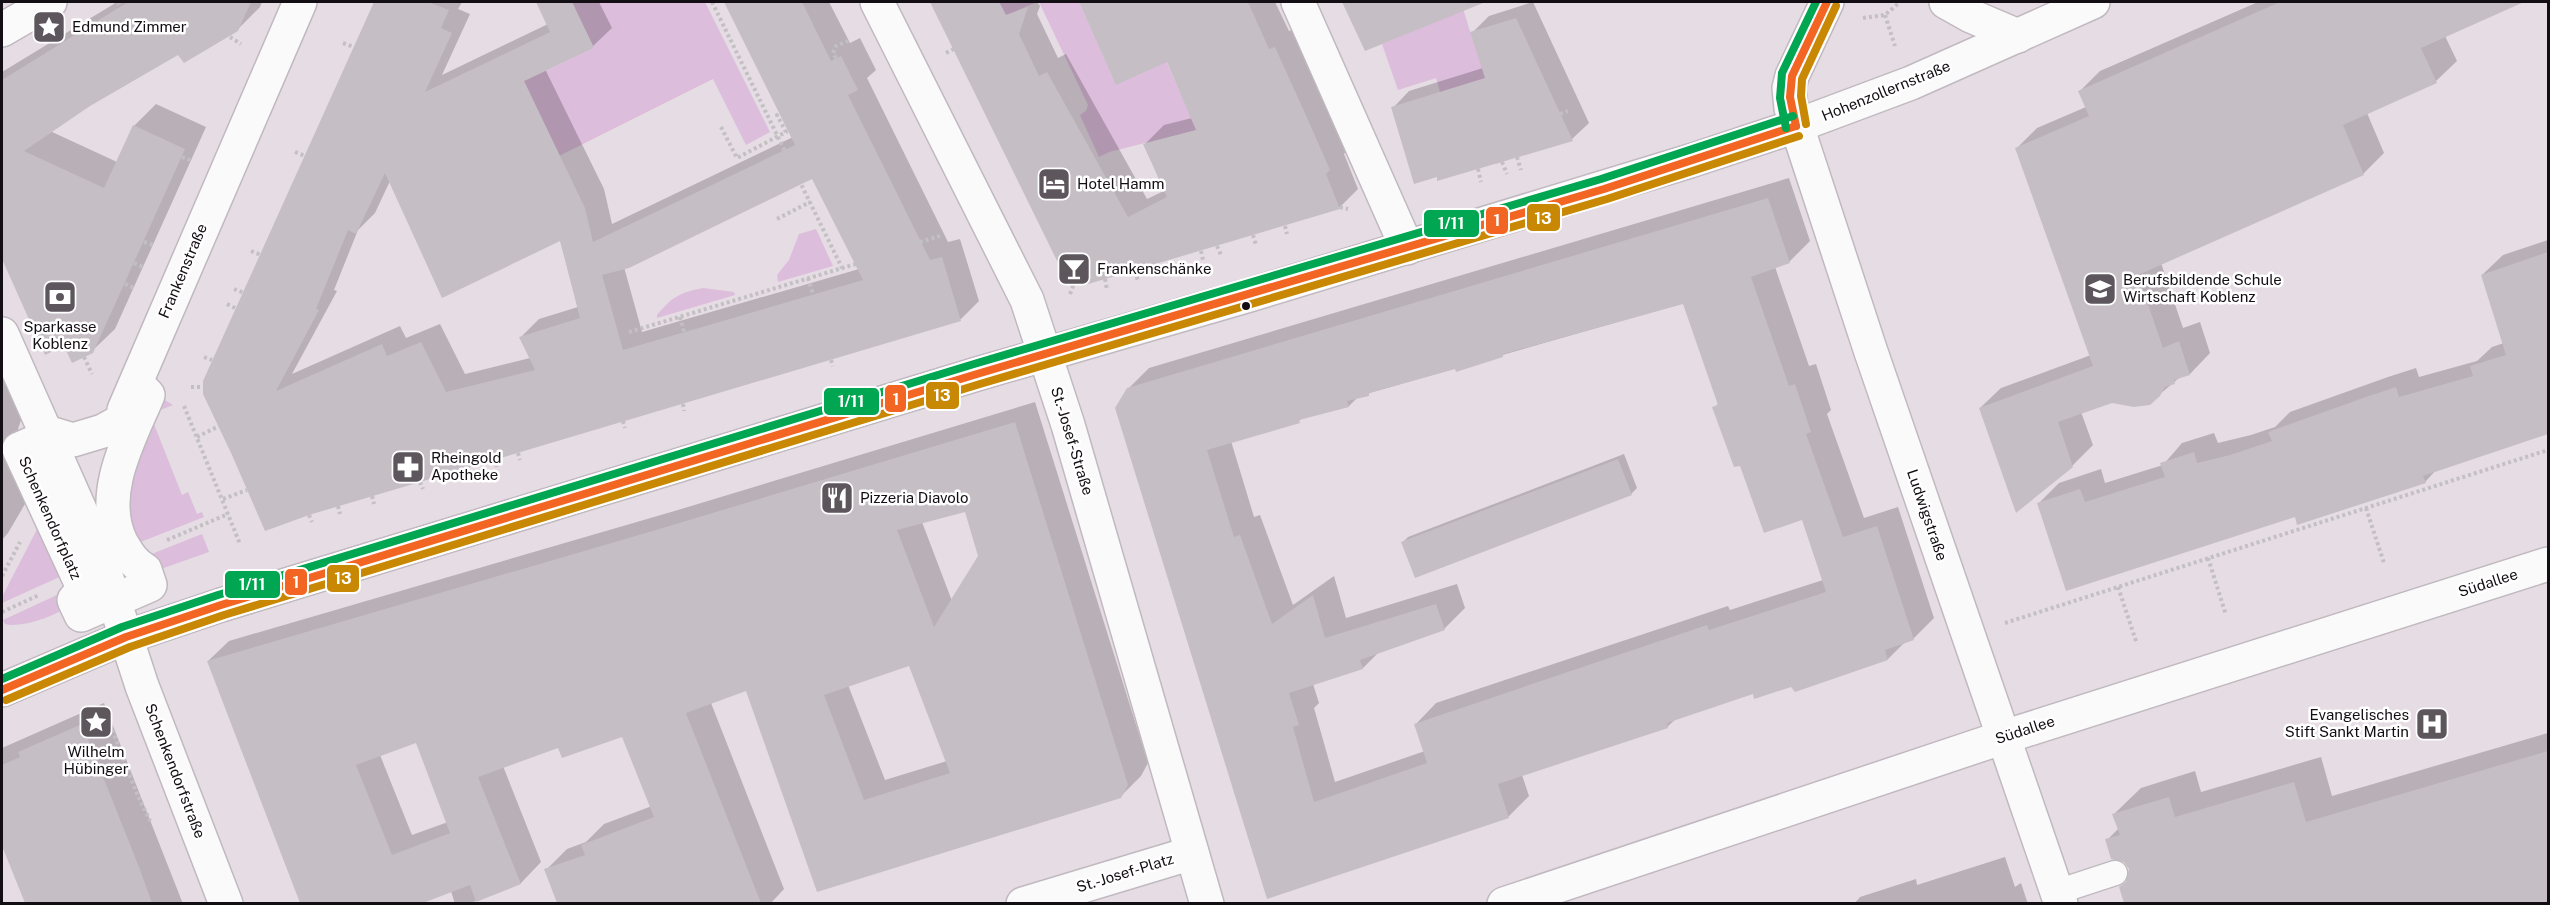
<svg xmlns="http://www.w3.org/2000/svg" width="2550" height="905" viewBox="0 0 2550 905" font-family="'Public Sans',sans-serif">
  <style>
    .green { fill: #dcbddb }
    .shadow { fill: #0003; fill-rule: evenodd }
    .building { fill: #c6bec5; fill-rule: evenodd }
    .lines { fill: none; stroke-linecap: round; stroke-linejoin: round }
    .lane-casing { stroke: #c0b9bf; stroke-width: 27 }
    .street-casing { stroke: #c0b9bf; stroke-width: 36 }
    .secondary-casing { stroke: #c0b9bf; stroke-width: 36 }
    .path { stroke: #c3c0c3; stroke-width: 4; stroke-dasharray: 3 3; stroke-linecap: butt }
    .lane { stroke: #fbfafb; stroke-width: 24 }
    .street { stroke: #fbfafb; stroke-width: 33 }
    .secondary { stroke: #fbfafb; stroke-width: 33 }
    .bus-1-casing { stroke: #fff; stroke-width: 12 }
    .bus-2-casing { stroke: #fff; stroke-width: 12 }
    .bus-3-casing { stroke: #fff; stroke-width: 12 }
    .bus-1 { stroke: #f26522; stroke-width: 8 }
    .bus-2 { stroke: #c98804; stroke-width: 8 }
    .bus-3 { stroke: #00a651; stroke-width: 8 }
    .bus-dot { fill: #130e13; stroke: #fff; stroke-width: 2 }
    .labels { text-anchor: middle; stroke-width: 5; stroke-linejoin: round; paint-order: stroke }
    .poi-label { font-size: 15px; fill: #130e13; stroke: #fff; text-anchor: start }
    .street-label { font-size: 15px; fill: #130e13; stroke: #fff }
    .line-badge { stroke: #fff; stroke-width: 2 }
    .badge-label { font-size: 16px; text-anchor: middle; font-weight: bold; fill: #fff }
  </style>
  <rect width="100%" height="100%" fill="#e6dce4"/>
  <g class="green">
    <path d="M 572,2 L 705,2 L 770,132 L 746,145 L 713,79 L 559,156 L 524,81 L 594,48 Z"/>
    <path d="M 999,2 L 1037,2 L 1006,15 Z"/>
    <path d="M 1039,2 L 1079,2 L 1116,84 L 1149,70 L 1118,2 L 1180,2 L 1200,48 L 1167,63 L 1197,130 L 1109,152 L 1099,157 L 1080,115 L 1086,111 L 1088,105 Z"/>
    <path d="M 1419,2 L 1461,2 L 1473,41 L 1485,37 L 1497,121 L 1508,160 L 1496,164 L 1442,99 L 1436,78 L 1398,90 L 1382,44 L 1428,25 Z"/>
    <path d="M 816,229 L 833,266 L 778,282 L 777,275 L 789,260 L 799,234 Z"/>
    <path d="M 703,288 L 734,292 L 735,295 L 657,318 L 657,315 C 672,297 679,293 703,288 Z"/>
    <path d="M 153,393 L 173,405 L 150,414 L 182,495 L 188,492 L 197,514 L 202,512 L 204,517 L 133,545 L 139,559 L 202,534 L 209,552 L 158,570 L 136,564 L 119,465 Z"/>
    <path d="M 47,510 L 81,583 C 76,591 71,603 65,608 C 51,618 20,628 5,624 L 3,620 L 72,588 L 66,574 L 2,603 L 2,597 Z"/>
  </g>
  <g class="shadow">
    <path d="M 117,2 L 262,2 L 260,7 L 237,30 L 179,53 L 89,104 L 50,131 L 117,162 L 134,126 L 156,104 L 206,127 L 115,329 L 92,351 L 65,344 L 45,353 L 2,256 L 2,72 Z"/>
    <path d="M 375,2 L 462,2 L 458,9 L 470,14 L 442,75 L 548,24 L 537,2 L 599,2 L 612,28 L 593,46 L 545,69 L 604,189 L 612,224 L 793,137 L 726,2 L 829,2 L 850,43 L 860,38 L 876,70 L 867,78 L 948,242 L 960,239 L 979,301 L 961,319 L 309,513 L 204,381 ZM 813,177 L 859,269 L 642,332 L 624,267 ZM 390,181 L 561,239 L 578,307 L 539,319 L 521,337 L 530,358 L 465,374 L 440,324 L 406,338 L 400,326 L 292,374 L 337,291 L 334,290 L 358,230 L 375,213 Z"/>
    <path d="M 932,2 L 1037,2 L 1040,6 L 1037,14 L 1058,58 L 1066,54 L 1147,199 L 1166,190 L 1145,144 L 1164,125 L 1192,118 L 1167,60 L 1117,83 L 1080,2 L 1275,2 L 1289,31 L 1294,29 L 1348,150 L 1344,154 L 1358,189 L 1339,208 L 1066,276 Z"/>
    <path d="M 1345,2 L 1480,2 L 1366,49 Z"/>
    <path d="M 1533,2 L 1589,123 L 1572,139 L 1438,179 L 1393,108 L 1409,91 L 1483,68 L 1472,33 L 1489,16 Z"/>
    <path d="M 2258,2 L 2498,2 L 2479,20 L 2445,36 L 2457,61 L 2436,81 L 2367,113 L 2384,153 L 2363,174 L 2161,263 L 2183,328 L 2200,322 L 2210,353 L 2190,374 L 2180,377 L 2159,395 L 2112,402 L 2081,412 L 2093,445 L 2072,466 L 1980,408 L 2001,388 L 2091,355 L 2017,148 L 2037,128 L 2086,107 L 2079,92 L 2100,71 Z"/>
    <path d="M 1789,178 L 1810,241 L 1789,262 L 1775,267 L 1809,366 L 1816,364 L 1831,410 L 1827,414 L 1864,518 L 1898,507 L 1934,618 L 1913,639 L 1905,642 L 1888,659 L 1792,685 L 1754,693 L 1677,718 L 1667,727 L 1522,775 L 1529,796 L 1508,817 L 1268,898 L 1128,389 L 1149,368 ZM 1684,303 L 1719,403 L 1714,408 L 1741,464 L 1803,518 L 1823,580 L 1730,610 L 1728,606 L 1436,703 L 1416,724 L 1425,751 L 1335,782 L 1314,708 L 1319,703 L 1313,684 L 1363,668 L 1379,652 L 1444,629 L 1465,608 L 1457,584 L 1346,618 L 1334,576 L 1293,605 L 1260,515 L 1254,517 L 1231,441 L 1299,421 L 1303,417 L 1349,406 L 1359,396 Z"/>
    <path d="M 2548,240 L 2548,432 L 2437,469 L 2425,482 L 2296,515 L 2039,503 L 2059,483 L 2101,469 L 2105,483 L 2163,465 L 2182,443 L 2214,433 L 2218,443 L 2251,435 L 2275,427 L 2290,412 L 2388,377 L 2416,368 L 2419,377 L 2477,361 L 2492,347 L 2504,343 L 2482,275 L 2503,255 Z"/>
    <path d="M 2,353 L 29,413 L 21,420 L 18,429 L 20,438 L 39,480 L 8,533 L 2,540 Z"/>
    <path d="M 1035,402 L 1148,763 L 1141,776 L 1120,797 L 818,890 L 747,689 L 711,703 L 784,889 L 770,904 L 559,904 L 546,870 L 567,849 L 586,842 L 604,824 L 652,806 L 623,734 L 559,746 L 503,766 L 541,862 L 521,883 L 468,904 L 455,904 L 451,891 L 418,904 L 302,904 L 208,661 L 229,641 L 678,510 ZM 966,511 L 979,556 L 952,601 L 922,522 ZM 909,664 L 947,761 L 885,780 L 848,685 ZM 416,741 L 448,822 L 412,835 L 380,755 Z"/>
    <path d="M 1624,454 L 1637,488 L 1631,494 L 1402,543 L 1408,537 Z"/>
    <path d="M 104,703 L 183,904 L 27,904 L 3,847 L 2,848 L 2,748 Z"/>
    <path d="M 2548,733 L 2548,904 L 2125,904 L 2121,887 L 2128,880 L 2130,869 L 2107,840 L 2119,828 L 2114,814 L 2141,788 L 2195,771 L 2201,792 L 2321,757 L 2332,796 Z"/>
    <path d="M 2005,857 L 2015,887 L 2021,883 L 2028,904 L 1854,904 L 1860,897 L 1916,879 L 1917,885 Z"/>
  </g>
  <g class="building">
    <path d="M 128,2 L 251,2 L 238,31 L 184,63 L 178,55 L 90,106 L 24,151 L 104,188 L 133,125 L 185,149 L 93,353 L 72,363 L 64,346 L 45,355 L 2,259 L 2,80 Z"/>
    <path d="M 374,2 L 428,2 L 449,10 L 441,28 L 452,33 L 425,92 L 550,32 L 536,2 L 572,2 L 594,48 L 524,81 L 585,208 L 593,242 L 795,145 L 724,2 L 802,2 L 831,61 L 841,56 L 858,90 L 848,95 L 930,260 L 942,257 L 961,321 L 309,515 L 265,531 L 232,455 L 203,394 L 203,381 ZM 385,173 L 442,298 L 560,241 L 580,318 L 519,337 L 535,370 L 446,392 L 421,342 L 387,356 L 382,344 L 276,391 L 319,310 L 316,309 L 348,230 L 356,234 ZM 812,179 L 863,280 L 623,350 L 602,275 L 629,268 Z"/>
    <path d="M 930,2 L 999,2 L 1006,15 L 1028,7 L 1019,34 L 1039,76 L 1047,72 L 1128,217 L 1167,197 L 1143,144 L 1196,130 L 1167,62 L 1116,85 L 1079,2 L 1248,2 L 1269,49 L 1275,47 L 1308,120 L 1330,170 L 1326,174 L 1340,209 L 1085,285 L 1065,277 Z"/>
    <path d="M 1342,2 L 1483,2 L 1483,3 L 1365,51 Z"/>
    <path d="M 2280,2 L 2524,2 L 2421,48 L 2437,83 L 2343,125 L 2364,175 L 2138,275 L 2163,348 L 2179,341 L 2190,375 L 2174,380 L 2175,384 L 2165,387 L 2160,396 L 2150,405 L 2134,407 L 2112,403 L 2058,422 L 2073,467 L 2016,513 L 1979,408 L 2093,366 L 2015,148 L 2089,116 L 2078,91 Z"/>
    <path d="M 1516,18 L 1573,141 L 1437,181 L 1437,177 L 1414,184 L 1391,107 L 1485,78 L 1470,32 Z"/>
    <path d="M 1768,198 L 1790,263 L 1751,277 L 1789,386 L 1795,384 L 1811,432 L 1806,434 L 1843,537 L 1877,526 L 1914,640 L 1885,650 L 1888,660 L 1795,692 L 1791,687 L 1754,699 L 1753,694 L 1667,723 L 1668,728 L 1498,784 L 1509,818 L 1267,899 L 1115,408 L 1127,388 ZM 1683,304 L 1718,405 L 1712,407 L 1734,467 L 1740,466 L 1764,533 L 1802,520 L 1826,592 L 1709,630 L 1707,625 L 1414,724 L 1427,763 L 1314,802 L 1293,727 L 1299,725 L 1289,693 L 1363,669 L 1360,660 L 1445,630 L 1436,604 L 1325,638 L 1313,595 L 1272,624 L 1240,535 L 1234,537 L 1207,450 L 1300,423 L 1299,420 L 1349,407 L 1347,401 L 1369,396 L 1369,393 L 1455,369 L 1456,372 L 1503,357 L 1503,354 Z"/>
    <path d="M 2548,252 L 2548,434 L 2423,476 L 2426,483 L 2297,525 L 2295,517 L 2066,591 L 2037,503 L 2080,489 L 2085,502 L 2165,477 L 2160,463 L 2194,452 L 2197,463 L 2230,455 L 2272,441 L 2268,432 L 2366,397 L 2396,387 L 2399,397 L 2473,376 L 2470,366 L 2506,355 L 2481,275 Z"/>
    <path d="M 1015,422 L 1128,785 L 1121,798 L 817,892 L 746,691 L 686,713 L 761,903 L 557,903 L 544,869 L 585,855 L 581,845 L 654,817 L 622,737 L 562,758 L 558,748 L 478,777 L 521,884 L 476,902 L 470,885 L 423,903 L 300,903 L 207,661 L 656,530 ZM 965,512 L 978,556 L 934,627 L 897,530 ZM 909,666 L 950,773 L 864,800 L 824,695 ZM 416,743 L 450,833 L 392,855 L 356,765 Z"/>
    <path d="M 1618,459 L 1632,495 L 1415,578 L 1401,542 Z"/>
    <path d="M 82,724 L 139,867 L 152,903 L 25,903 L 2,846 L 2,765 L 20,757 L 18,752 Z"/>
    <path d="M 2548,751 L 2548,903 L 2124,903 L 2119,887 L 2126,882 L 2129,869 L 2124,862 L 2111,859 L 2105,839 L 2120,835 L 2112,814 L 2169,797 L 2175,817 L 2294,782 L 2306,822 Z"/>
  </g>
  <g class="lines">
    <defs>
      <path id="lane" d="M 2057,892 L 2115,873"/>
      <g id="street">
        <path d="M 877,2 L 1027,300 L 1068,425 L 1207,904"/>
        <path d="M 1298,2 L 1407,248"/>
        <path d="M 1827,2 L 1792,76 L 1789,88 L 1791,108 L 1871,352 L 2061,904"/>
        <path d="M 1946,2 L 1971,16 L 2018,36"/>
        <path d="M 2,30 L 50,2"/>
        <path d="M 2,334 L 97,548 L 142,686 L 226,904"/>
        <path d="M 144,391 L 148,395 C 129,440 98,494 121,542 C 128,554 133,563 145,570 L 150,585 L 81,615 L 74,600 L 80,594 L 81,583 L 19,449 L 53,434 L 73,440 L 103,431 L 132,415 Z"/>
        <path d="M 124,410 L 300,2"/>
        <path d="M 1023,904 L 1192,853"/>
        <path d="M 1504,904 L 2004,737 L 2548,564"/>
      </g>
      <path id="secondary" d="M 2,690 L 126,637 L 221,605 L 977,374 L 1243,297 L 1690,161 L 1796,126 L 1911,83 L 2093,2"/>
    </defs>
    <use href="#lane" class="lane-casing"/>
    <use href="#street" class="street-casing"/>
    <use href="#secondary" class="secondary-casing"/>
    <g class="path">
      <path d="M 118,2 L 120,6"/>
      <path d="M 712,2 L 842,268"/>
      <path d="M 1885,15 L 1895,46"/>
      <path d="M 1863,18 L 1885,15 L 1900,2"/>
      <path d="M 230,37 L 241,44"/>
      <path d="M 343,43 L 354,47"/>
      <path d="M 946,53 L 954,49"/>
      <path d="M 836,58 L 833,53 L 836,46 L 848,41"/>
      <path d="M 1560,114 L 1568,111"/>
      <path d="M 721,127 L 737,158 L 786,132 L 777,115 L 780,114"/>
      <path d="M 295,152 L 305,156"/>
      <path d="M 182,157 L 190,160"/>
      <path d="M 1517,157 L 1521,170"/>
      <path d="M 1502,162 L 1507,174"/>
      <path d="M 1478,169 L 1481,182"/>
      <path d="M 1334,206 L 1348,209"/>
      <path d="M 777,219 L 810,202"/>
      <path d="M 1285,226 L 1287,234"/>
      <path d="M 1253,235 L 1256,245"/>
      <path d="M 144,242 L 153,245"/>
      <path d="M 1217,246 L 1221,255"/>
      <path d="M 897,249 L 943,235"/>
      <path d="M 251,251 L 261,255"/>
      <path d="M 1201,251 L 1203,260"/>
      <path d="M 134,263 L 143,267"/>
      <path d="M 1135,271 L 1138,281"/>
      <path d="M 808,278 L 813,294"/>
      <path d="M 1105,279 L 1107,290"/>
      <path d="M 125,284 L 134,288"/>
      <path d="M 234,289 L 244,293"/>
      <path d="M 1070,294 L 1075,281"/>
      <path d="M 227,304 L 237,309"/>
      <path d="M 680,317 L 684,332"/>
      <path d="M 629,332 L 866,261"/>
      <path d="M 84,357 L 92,374"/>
      <path d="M 204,357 L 212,360"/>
      <path d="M 831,360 L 833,366"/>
      <path d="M 191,387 L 203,387"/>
      <path d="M 683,404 L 684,411"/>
      <path d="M 184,406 L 240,544"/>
      <path d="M 623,421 L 625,428"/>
      <path d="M 197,437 L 219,426"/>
      <path d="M 518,453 L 520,460"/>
      <path d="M 495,460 L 497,467"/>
      <path d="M 420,482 L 423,489"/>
      <path d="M 372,496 L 374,504"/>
      <path d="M 223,499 L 247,490"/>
      <path d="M 338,506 L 340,514"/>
      <path d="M 2366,508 L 2384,563"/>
      <path d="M 309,515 L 312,522"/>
      <path d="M 167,540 L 228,514"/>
      <path d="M 2208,558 L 2226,615"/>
      <path d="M 2,576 L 20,542"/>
      <path d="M 2118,587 L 2137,644"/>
      <path d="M 2,612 L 39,595"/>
      <path d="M 2005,623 L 2548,450"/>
      <path d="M 108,719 L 137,794 L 150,821"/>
    </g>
    <use href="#lane" class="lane"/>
    <use href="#street" class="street"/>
    <use href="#secondary" class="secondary"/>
    <defs>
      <g id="bus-1">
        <path d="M 1796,126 L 1790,97 L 1792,76 L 1827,2"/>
        <path d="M 2,690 L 126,637 L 221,605 L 977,374 L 1604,189 L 1796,126"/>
      </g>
      <g id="bus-2">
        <path d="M 1806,124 L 1801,96 L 1802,79 L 1836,6"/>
        <path d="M 6,700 L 130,647 L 224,615 L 980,384 L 1607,199 L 1799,136"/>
      </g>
      <g id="bus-3">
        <path d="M 1786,128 L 1780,98 L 1782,73 L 1816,2"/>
        <path d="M 2,679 L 122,627 L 218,595 L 974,364 L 1601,179 L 1793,116"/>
      </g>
    </defs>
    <use href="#bus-1" class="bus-1-casing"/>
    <use href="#bus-2" class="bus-2-casing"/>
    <use href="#bus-3" class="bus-3-casing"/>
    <use href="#bus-1" class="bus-1"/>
    <use href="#bus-2" class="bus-2"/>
    <use href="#bus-3" class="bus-3"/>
  </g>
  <defs>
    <symbol id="sight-square" viewBox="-11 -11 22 22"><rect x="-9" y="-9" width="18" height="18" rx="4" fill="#5d565c" stroke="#fff"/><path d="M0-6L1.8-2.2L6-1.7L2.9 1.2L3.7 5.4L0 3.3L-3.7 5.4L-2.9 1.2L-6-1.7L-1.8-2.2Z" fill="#fff"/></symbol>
    <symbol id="hotel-square" viewBox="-11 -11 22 22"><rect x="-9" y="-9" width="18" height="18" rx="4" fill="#5d565c" stroke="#fff"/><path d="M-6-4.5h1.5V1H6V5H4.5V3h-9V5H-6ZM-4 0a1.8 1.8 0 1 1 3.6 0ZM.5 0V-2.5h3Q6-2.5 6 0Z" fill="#fff"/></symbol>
    <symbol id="bar-square" viewBox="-11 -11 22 22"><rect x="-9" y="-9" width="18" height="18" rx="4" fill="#5d565c" stroke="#fff"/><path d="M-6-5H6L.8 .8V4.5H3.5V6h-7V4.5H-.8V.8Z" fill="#fff"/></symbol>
    <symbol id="school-square" viewBox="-11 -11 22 22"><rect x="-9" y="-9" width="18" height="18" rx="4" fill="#5d565c" stroke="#fff"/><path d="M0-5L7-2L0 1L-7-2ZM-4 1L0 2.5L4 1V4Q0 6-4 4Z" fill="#fff"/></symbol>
    <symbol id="bank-square" viewBox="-11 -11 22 22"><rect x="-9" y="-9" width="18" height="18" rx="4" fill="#5d565c" stroke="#fff"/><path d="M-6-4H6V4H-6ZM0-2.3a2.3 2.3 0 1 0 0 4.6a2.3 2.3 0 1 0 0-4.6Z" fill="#fff"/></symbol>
    <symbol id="pharmacy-square" viewBox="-11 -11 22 22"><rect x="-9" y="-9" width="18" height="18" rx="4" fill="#5d565c" stroke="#fff"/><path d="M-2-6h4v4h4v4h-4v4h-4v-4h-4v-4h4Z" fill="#fff"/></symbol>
    <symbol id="restaurant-square" viewBox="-11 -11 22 22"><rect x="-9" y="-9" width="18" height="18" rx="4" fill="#5d565c" stroke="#fff"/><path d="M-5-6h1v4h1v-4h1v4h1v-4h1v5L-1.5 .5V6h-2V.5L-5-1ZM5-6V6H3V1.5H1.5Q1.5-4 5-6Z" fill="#fff"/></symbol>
    <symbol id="hospital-square" viewBox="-11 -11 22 22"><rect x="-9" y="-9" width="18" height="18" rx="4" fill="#5d565c" stroke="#fff"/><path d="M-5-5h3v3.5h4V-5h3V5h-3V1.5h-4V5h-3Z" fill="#fff"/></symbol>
  </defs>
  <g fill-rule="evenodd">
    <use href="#sight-square" x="30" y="8" width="38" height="38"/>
    <use href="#hotel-square" x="1035" y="165" width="38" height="38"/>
    <use href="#bar-square" x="1055" y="250" width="38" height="38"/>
    <use href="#school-square" x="2081" y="270" width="38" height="38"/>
    <use href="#bank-square" x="41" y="278" width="38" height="38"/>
    <use href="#pharmacy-square" x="389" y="448" width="38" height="38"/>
    <use href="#restaurant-square" x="818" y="479" width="38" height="38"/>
    <use href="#sight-square" x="77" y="703" width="38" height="38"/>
    <use href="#hospital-square" x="2413" y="705" width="38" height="38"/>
  </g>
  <circle class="bus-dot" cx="1246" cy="306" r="5"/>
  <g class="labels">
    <g class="poi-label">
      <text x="72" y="32">Edmund Zimmer</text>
      <text x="1077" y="189">Hotel Hamm</text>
      <text x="1097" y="274">Frankenschänke</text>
      <text x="2123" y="285">Berufsbildende Schule<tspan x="2123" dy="17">Wirtschaft Koblenz</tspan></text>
      <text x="60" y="332" text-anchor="middle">Sparkasse<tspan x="60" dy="17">Koblenz</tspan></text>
      <text x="431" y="463">Rheingold<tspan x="431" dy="17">Apotheke</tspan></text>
      <text x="860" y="503">Pizzeria Diavolo</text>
      <text x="2409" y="720" text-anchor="end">Evangelisches<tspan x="2409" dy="17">Stift Sankt Martin</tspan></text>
      <text x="96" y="757" text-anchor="middle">Wilhelm<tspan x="96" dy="17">Hübinger</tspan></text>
    </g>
    <g class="street-label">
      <text transform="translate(1886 91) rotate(-22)" y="5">Hohenzollernstraße</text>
      <text transform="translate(183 271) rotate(-67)" y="5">Frankenstraße</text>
      <text transform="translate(1072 441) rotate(73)" y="5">St.-Josef-Straße</text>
      <text transform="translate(1927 515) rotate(71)" y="5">Ludwigstraße</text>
      <text transform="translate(50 518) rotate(66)" y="5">Schenkendorfplatz</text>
      <text transform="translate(2488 583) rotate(-18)" y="5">Südallee</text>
      <text transform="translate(2025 730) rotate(-18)" y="5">Südallee</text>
      <text transform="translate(175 771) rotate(69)" y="5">Schenkendorfstraße</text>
      <text transform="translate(1125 873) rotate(-17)" y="5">St.-Josef-Platz</text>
    </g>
  </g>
  <g class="line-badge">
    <rect x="1526" y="203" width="35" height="29" rx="6" fill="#c98804"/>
    <rect x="1485" y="206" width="24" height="29" rx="6" fill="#f26522"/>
    <rect x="1423" y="209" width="57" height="29" rx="6" fill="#00a651"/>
    <rect x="925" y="381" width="35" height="29" rx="6" fill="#c98804"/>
    <rect x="884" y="384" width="23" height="29" rx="6" fill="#f26522"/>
    <rect x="823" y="387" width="57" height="29" rx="6" fill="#00a651"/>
    <rect x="326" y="564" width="34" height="29" rx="6" fill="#c98804"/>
    <rect x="284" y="568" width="24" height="28" rx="6" fill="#f26522"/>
    <rect x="224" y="570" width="57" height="29" rx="6" fill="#00a651"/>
  </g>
  <g class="badge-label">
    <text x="1543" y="224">13</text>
    <text x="1497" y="226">1</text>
    <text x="1451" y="229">1/11</text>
    <text x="942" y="401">13</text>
    <text x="896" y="405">1</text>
    <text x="851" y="407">1/11</text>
    <text x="343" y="584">13</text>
    <text x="296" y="588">1</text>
    <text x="252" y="590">1/11</text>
  </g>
  <rect width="2550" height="905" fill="none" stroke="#130e13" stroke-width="6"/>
</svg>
